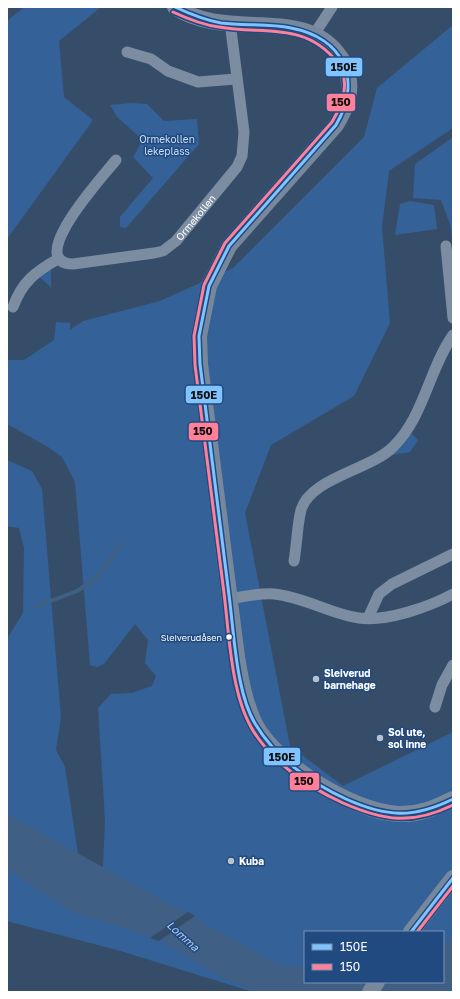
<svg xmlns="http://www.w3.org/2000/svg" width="460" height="999" viewBox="0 0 460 999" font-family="'Golos Text',sans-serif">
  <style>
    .green { fill: #346197; fill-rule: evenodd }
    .water { fill: #405f84 }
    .pier { fill: #364d6a }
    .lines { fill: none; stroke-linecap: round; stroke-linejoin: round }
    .stream { stroke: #405f84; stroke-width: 4 }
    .street { stroke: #7c8da1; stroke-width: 11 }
    .secondary { stroke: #77889d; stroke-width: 16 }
    .bus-1-casing { stroke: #204a80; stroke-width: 6 }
    .bus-2-casing { stroke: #204a80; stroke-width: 6 }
    .bus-1 { stroke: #80c4ff; stroke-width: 3 }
    .bus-2 { stroke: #ff8098; stroke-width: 3 }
    .bus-dot { fill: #fff; stroke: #204a80; stroke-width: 1.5 }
    .poi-dot { fill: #b9c1cb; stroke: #204a80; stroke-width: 1.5 }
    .labels { text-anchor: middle; stroke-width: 3; stroke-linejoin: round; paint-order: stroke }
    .bus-label { font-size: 9px; fill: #fff; stroke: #204a80; text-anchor: end }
    .park-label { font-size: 10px; fill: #cadef6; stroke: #204a80 }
    .street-label { font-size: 10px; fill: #fff; stroke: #204a80 }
    .poi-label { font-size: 10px; font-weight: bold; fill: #fff; stroke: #204a80; text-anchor: start }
    .water-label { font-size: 11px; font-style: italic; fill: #b1ceef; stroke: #204a80 }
    .line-badge { stroke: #204a80; stroke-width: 1.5 }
    .pale-badge-label { font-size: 11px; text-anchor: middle; font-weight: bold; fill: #111 }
  </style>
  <rect width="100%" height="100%" fill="#364d6a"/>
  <g class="green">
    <path d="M 24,7 L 101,7 L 59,41 L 64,97 L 93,120 L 7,239 L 7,21 Z"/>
    <path d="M 453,25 L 453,128 L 389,171 L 382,227 L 390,323 L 354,396 L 271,445 L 245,513 L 290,746 L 343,786 L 453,732 L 453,992 L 253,992 L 124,952 L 7,921 L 7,639 L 23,613 L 24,548 L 19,528 L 7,526 L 7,460 L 32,471 L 42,489 L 61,718 L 56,750 L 65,767 L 78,854 L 103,868 L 105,819 L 98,708 L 111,694 L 131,693 L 152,686 L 156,676 L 145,663 L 148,640 L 135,624 L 104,664 L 97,667 L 90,665 L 75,482 L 62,457 L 48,447 L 7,424 L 7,360 L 24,360 L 54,340 L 56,322 L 70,323 L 70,330 L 83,321 L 160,301 L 233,268 L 364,137 L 377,88 ZM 305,932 L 443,932 L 443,982 L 305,982 Z"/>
    <path d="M 130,103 L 147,104 L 164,121 L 197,119 L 199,144 L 126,228 L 120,227 L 120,217 L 153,178 L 133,157 L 143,140 L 117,117 L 110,105 Z"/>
    <path d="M 453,137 L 453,242 L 450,224 L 441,200 L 413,198 L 415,164 Z"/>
    <path d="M 410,201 L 434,205 L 437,229 L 395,235 L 400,204 Z"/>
    <path d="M 51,269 L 51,287 L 38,276 Z"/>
    <path d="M 410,432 L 418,440 L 410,452 L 392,455 Z"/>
  </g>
  <path class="water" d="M 7,814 L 281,966 L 305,967 L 305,982 L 443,982 L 443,945 L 453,937 L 453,989 L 444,992 L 260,992 L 222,978 L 159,939 L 72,912 L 7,869 Z"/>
  <path class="pier" d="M 188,912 L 195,916 L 159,941 L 150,938 Z"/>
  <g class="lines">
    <path class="stream" d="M 35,607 L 77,591 L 96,578 L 122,543"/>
    <g class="street">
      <path d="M 317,30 L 332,7"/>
      <path d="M 127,52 L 151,59 L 168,71 L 198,82 L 236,79"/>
      <path id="s1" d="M 116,160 C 105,174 23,263 73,264 L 154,253 L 163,251 L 176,241 L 237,167 L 242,156 L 244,132 L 230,22"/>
      <path d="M 446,246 L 453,318"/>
      <path d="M 13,307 C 22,282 35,272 58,259"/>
      <path d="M 294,561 C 297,544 297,526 301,510 C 310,478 370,470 393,447 C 424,417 429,369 453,335"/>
      <path d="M 229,599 C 244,596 259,593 274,594 C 304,597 331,614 359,618 C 386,622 429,607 453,594"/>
      <path d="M 368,618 L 379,594 L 392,584 L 453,554"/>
      <path d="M 435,707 L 442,685 L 453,665"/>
    </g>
    <g class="secondary">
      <path d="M 175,7 C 230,44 311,0 345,65 C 354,87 348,106 336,125 L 229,246 L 209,286 L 199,336 L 200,364 L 237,657 C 241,680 245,704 255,724 C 277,765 352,811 398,814 C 419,815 435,808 453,799"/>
      <path d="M 411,932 L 453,878"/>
      <path d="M 370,992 L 377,982"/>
    </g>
    <defs>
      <g id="bus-1">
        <path d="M 175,7 C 190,14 204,20 221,23 C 244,26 268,23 291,28 C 343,38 363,79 336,125 L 229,246 L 209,286 L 199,336 L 200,364 C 210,441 219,518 229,595 C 234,632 236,694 256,725 C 276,758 311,783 346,799 C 386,817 413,819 453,799"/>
        <path d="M 411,932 L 453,878"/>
      </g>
      <g id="bus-2">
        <path d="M 173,12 C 188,19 202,25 219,27 C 263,35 305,21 337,62 C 351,81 343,104 332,122 L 225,243 L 204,285 L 194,336 L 195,365 C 205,441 214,517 224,593 C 229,633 231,692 251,727 C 270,761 308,787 343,803 C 384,821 412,825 453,805"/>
        <path d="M 417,932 L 453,886"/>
      </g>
    </defs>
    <use href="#bus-1" class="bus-1-casing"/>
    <use href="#bus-2" class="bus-2-casing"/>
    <use href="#bus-1" class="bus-1"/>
    <use href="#bus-2" class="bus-2"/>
  </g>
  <circle class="bus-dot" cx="229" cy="637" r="3.5"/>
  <g class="poi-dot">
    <circle cx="316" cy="679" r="4"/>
    <circle cx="380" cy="738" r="4"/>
    <circle cx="231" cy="861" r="4"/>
  </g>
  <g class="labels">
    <g class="bus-label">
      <text x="222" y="641">Sleiverudåsen</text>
    </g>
    <g class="park-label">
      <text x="167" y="143">Ormekollen<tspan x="167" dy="12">lekeplass</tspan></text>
    </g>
    <g class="street-label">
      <text dy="4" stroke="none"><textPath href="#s1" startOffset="271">Ormekollen</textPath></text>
    </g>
    <g class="poi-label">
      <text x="324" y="677">Sleiverud<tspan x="324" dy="12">barnehage</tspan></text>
      <text x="388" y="736">Sol ute,<tspan x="388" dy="12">sol inne</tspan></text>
      <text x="239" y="865">Kuba</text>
    </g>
    <g class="water-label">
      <text transform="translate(183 936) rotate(42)" y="4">Lomma</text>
    </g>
  </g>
  <g class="line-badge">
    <rect x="325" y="57" width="38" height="20" rx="4" fill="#80c4ff"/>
    <rect x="326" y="93" width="30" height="19" rx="4" fill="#ff8098"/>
    <rect x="185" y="385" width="38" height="19" rx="4" fill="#80c4ff"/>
    <rect x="188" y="422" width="31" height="19" rx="4" fill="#ff8098"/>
    <rect x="263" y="747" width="38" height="19" rx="4" fill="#80c4ff"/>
    <rect x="289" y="772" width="31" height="19" rx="4" fill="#ff8098"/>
  </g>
  <g class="pale-badge-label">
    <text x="344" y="71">150E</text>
    <text x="341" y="106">150</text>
    <text x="204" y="399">150E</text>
    <text x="203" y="435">150</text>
    <text x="282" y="761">150E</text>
    <text x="304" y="785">150</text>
  </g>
  <rect width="460" height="999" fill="none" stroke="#ffffff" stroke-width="16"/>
  <rect x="304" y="931" width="140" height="52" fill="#204a80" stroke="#7992b3"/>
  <rect x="312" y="944" width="20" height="6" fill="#80c4ff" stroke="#7992b3"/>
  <text x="340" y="951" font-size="12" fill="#ffffff">150E</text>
  <rect x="312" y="964" width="20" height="6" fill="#ff8098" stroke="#7992b3"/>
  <text x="340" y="971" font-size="12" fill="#ffffff">150</text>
</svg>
